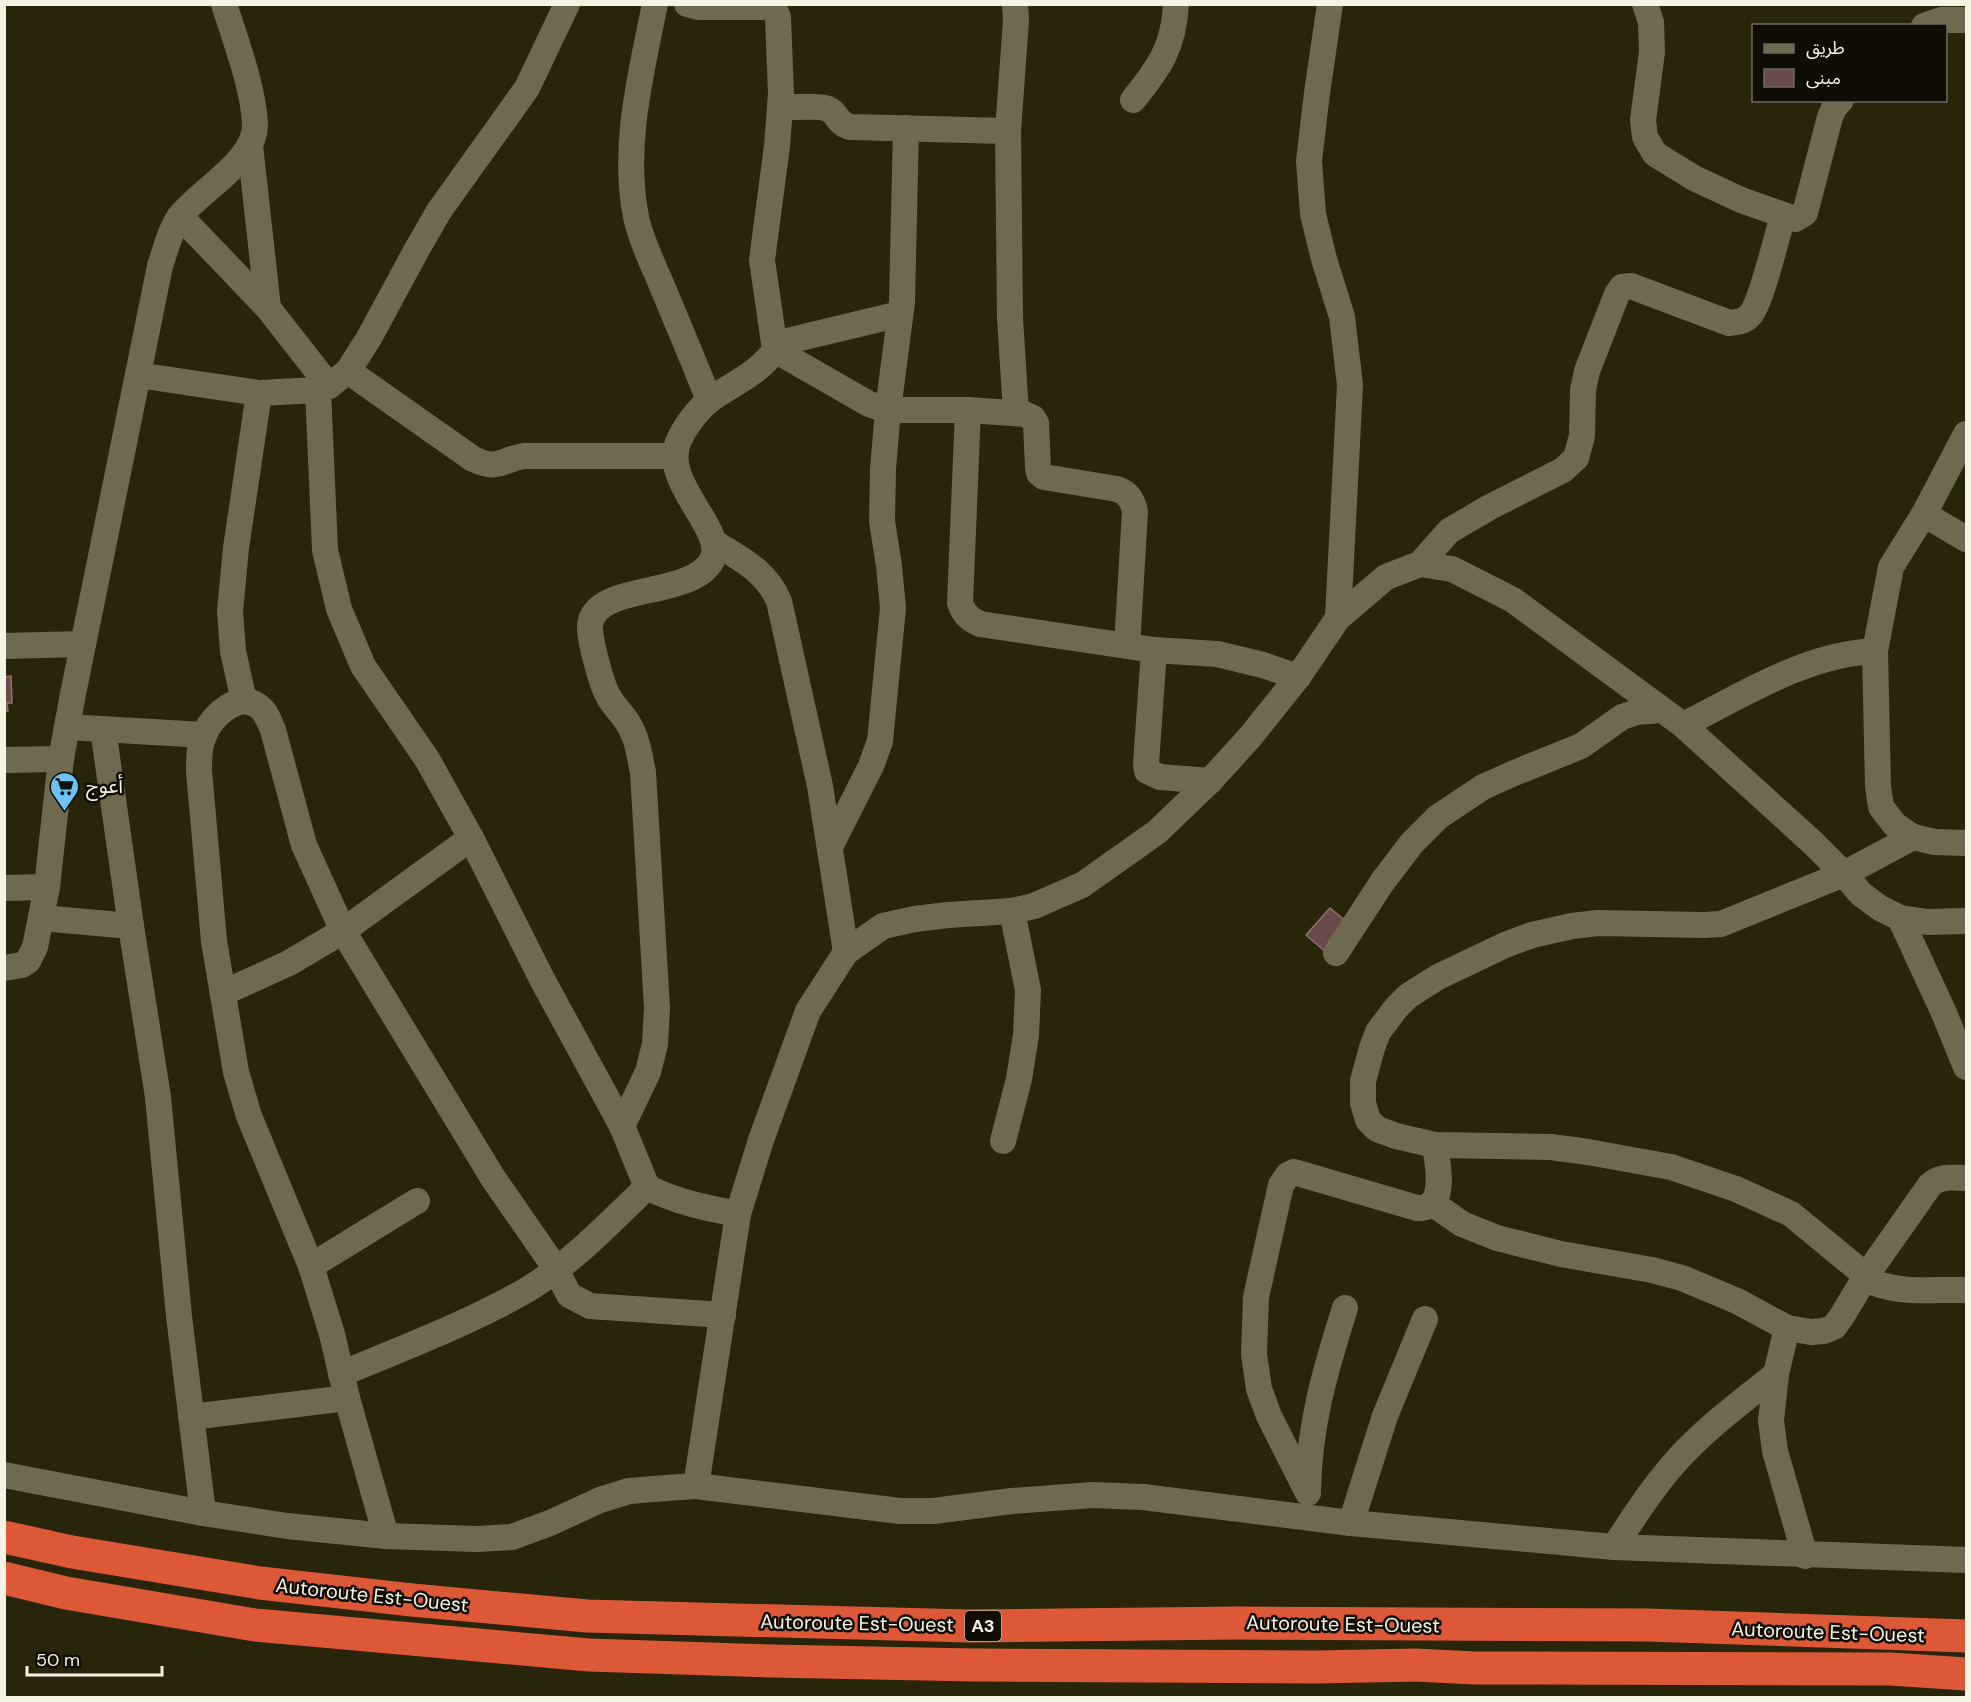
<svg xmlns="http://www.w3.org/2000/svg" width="1971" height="1702" viewBox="0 0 1971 1702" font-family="'DM Sans','Noto Sans Arabic',sans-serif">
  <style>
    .building { fill: #684a49; stroke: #917170; stroke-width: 1.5 }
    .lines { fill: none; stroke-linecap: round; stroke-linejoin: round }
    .minor { stroke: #6f6a4f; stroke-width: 26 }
    .highway { stroke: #dd5837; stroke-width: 33 }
    .labels { text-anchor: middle; stroke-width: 5; stroke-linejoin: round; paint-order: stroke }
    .shield { fill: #100e04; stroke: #b0aea0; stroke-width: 1.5 }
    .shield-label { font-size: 18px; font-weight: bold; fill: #f5f3e3 }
    .poi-label { font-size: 20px; fill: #f5f3e3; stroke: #100e04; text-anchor: start }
    .street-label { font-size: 20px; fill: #f5f3e3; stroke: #100e04 }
  </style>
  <rect width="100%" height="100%" fill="#29250b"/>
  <g class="building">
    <path d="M 4,668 L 6,677 L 11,676 L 12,703 L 7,703 L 8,711 L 4,711 Z"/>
    <path d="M 1330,908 L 1352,926 L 1328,954 L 1306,935 Z"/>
  </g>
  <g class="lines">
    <g class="minor">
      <path d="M 655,4 C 641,74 622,146 636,217 C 641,241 653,264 662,286 C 678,324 694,362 709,400"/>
      <path d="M 1015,4 L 1016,20 L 1008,131 L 1010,318 L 1016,413"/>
      <path d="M 1330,4 L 1317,93 L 1309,161 L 1313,214 L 1324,259 L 1342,317 L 1350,385 L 1338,618"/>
      <path d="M 1645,4 L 1651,22 L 1652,52 L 1643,120 L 1645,137 L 1655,154 L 1694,178 L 1741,200 L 1795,219 L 1805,213 L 1830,117 L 1834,108 L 1841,100"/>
      <path d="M 1924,26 L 1941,20 L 1966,20"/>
      <path d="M 1133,100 C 1159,68 1174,47 1176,4"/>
      <path d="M 780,107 C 790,108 820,105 828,109 C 838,113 836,123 850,127 L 1008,131"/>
      <path d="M 250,145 L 268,308"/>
      <path d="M 180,216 L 268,308 L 329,386"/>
      <path d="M 775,344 L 900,314"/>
      <path d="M 775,350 L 869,404 L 888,410 L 968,410 L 1024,414 L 1033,418 L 1036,423 L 1038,468 L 1039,473 L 1044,477 L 1117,489 C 1128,493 1132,499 1135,511 L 1127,646"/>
      <path d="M 348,371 L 473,459 C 499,471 500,460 524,456 L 675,456"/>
      <path d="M 138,375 L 259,393 L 318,390 L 329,386 L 348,371 L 369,338 L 416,251 L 439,211 L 527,88 L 567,4"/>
      <path d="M 318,390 L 325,550 L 339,609 L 363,666 L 427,759 L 471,838 L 543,981 L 622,1126 L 647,1187 C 676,1202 706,1208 738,1214"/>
      <path d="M 968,410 L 960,603 C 964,614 969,619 980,624 L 1154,650 L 1217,654 L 1263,665 L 1298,677"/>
      <path d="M 1924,514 L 1966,539"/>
      <path d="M 715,543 C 742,560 765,570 779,601 L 820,786 L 846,952"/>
      <path d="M 1420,564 L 1449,531 L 1490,507 L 1563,470 L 1576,458 L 1582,436 L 1583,390 L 1587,371 L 1617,294 L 1622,287 L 1631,286 L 1729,323 C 1737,322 1744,322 1750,315 C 1761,304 1777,235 1783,216"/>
      <path d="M 4,646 L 82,644"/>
      <path d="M 1154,650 L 1146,764 L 1147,771 L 1160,777 L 1210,781"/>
      <path d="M 1875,651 L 1878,786 L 1881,807 L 1895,825 L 1913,837 L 1935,842 L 1966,843"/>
      <path d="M 244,701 L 233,651 L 230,611 L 236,548 L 259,393"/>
      <path d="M 1683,725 C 1743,695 1806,654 1875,651 L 1891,567 L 1924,514 L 1966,434"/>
      <path d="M 67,727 L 204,735"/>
      <path d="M 103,729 L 131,926 L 158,1097 L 179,1316 L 203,1513"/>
      <path d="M 4,760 L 61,759"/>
      <path d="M 1913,837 L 1844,874 L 1721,924 L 1704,925 L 1598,923 L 1572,926 L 1532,935 L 1505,945 L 1438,977 L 1408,996 L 1396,1008 L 1378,1032 L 1372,1048 L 1363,1081 L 1363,1103 L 1368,1120 L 1377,1129 L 1396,1136 L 1435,1145 L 1551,1147 L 1588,1152 L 1671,1167 L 1736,1189 L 1791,1214 L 1875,1283 C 1904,1294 1936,1289 1966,1290"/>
      <path d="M 830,847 L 871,766 L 880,741 L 893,608 L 889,566 L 882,521 L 883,469 L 888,410 L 902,302 L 906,128"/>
      <path d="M 4,888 L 47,887"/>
      <path d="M 41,918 L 131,926"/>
      <path d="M 1900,918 L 1944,1013 L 1966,1067"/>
      <path d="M 1336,953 L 1383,881 L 1412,843 L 1438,817 L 1483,787 L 1512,774 L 1581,746 L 1622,717 L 1637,712 L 1661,710"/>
      <path d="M 4,968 L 22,965 L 28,961 L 35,947 L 47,887 L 61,759 L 73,694 L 160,266 C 166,249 170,229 181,215 C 202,189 255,161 255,125 C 254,89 235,39 224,4"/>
      <path d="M 223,993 L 289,963 L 343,931 L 471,838"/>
      <path d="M 622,1126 L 648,1072 L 655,1044 L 657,1008 L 643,772 C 640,760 639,745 633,733 C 627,717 618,712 610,699 C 602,688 589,638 590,625 C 595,582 692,599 712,560 C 728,529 657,481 680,438 C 686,425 699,408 711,399 C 734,383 758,374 775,350 L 762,260 L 777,146 L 781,94 L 778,17 L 774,9 L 764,7 L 698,7 L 687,4"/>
      <path d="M 1003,1141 L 1019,1079 L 1026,1035 L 1028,990 L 1012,911"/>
      <path d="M 1432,1203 L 1462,1224 L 1497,1238 L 1561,1254 L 1652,1270 L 1682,1278 L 1737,1301 L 1787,1328 L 1811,1332 L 1824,1331 L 1834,1327 L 1842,1316 L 1866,1276 L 1930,1185 C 1941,1175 1952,1178 1966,1178"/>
      <path d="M 311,1266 L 417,1201"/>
      <path d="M 1787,1328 L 1776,1374 L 1771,1421 L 1775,1451 L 1805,1556"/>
      <path d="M 341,1374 C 403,1348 467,1324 525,1291 C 571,1264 609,1223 647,1187"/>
      <path d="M 191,1417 L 347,1398"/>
      <path d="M 4,1475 L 203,1513 L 287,1526 L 386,1536 L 477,1539 L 512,1537 L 550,1523 L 600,1500 L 629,1491 L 666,1488 L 696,1486 L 900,1511 L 933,1511 L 1012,1501 L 1093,1495 L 1143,1497 L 1351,1523 L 1614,1547 L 1966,1560"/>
      <path d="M 696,1486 L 738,1214 L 761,1140 L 808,1011 L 846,952 L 883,926 L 915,919 L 948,915 L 1012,911 L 1034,906 L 1082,885 L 1157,832 L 1210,781 L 1250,737 L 1298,677 L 1338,618 L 1386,577 L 1420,564 L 1452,569 L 1513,600 L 1683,725 L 1813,843 L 1844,874 L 1861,894 L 1880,908 L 1900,918 L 1927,922 L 1966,921"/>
      <path d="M 1308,1492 C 1309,1425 1325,1371 1345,1308"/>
      <path d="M 1308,1493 L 1269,1416 L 1259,1389 L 1254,1354 L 1256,1297 L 1281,1185 L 1288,1175 L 1294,1172 L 1417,1208 C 1421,1208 1426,1208 1430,1205 C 1445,1193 1437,1162 1435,1145"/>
      <path d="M 1351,1523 L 1385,1416 L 1425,1319"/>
      <path d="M 386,1536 L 347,1398 L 332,1334 L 311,1266 L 249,1116 L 236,1072 L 214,941 L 199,771 C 199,757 199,745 205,733 C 212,716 239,691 258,706 C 266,711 269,721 273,730 L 304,845 L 343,931 L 493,1178 L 556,1269 L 569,1295 L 590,1306 L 723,1315"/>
      <path d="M 1614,1547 C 1634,1517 1654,1485 1679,1458 C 1707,1427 1743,1401 1776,1374"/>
    </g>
    <g class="highway">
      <path d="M 4,1537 L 72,1552 L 260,1583 L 412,1600 L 587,1616 L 969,1626 L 1237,1623 L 1648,1625 L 1966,1636"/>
      <path d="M 4,1578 L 66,1593 L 255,1625 L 589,1655 L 772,1661 L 974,1665 L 1317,1667 L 1415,1665 L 1475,1668 L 1890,1669 L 1966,1674"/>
    </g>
  </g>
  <defs>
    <symbol id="supermarket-pin" viewBox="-11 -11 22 30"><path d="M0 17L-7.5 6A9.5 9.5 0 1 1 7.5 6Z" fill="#6dc2f3" stroke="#100e04"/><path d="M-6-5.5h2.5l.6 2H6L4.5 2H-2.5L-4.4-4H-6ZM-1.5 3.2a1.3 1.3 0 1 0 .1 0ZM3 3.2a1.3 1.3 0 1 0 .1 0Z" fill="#111"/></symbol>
  </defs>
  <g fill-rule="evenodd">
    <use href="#supermarket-pin" x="48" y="770" width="33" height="45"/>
  </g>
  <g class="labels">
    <rect class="shield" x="965" y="1611" width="36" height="30" rx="4.5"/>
    <g class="shield-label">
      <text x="983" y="1632">A3</text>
    </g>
    <g class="poi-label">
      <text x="86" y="793">أعوج</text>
    </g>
    <g class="street-label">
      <text transform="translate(372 1595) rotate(6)" y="7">Autoroute Est-Ouest</text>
      <text transform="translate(857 1623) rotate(1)" y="7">Autoroute Est-Ouest</text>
      <text transform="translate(1343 1624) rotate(1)" y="7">Autoroute Est-Ouest</text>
      <text transform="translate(1828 1632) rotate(2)" y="7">Autoroute Est-Ouest</text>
    </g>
  </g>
  <rect width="1971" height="1702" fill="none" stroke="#f5f3e3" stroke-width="12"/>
  <rect x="1752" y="24" width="195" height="78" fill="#100e04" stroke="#6c6a5d" stroke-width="1.5"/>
  <rect x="1764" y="44" width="30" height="9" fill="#6f6a4f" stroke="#6c6a5d" stroke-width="1.5"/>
  <text x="1806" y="54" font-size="18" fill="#f5f3e3">طريق</text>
  <rect x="1764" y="69" width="30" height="18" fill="#684a49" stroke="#6c6a5d" stroke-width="1.5"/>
  <text x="1806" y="84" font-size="18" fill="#f5f3e3">مبنى</text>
  <path d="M27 1666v9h135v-9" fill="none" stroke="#f5f3e3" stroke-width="3"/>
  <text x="36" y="1666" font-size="18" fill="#f5f3e3" stroke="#100e04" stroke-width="4.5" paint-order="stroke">50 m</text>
</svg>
